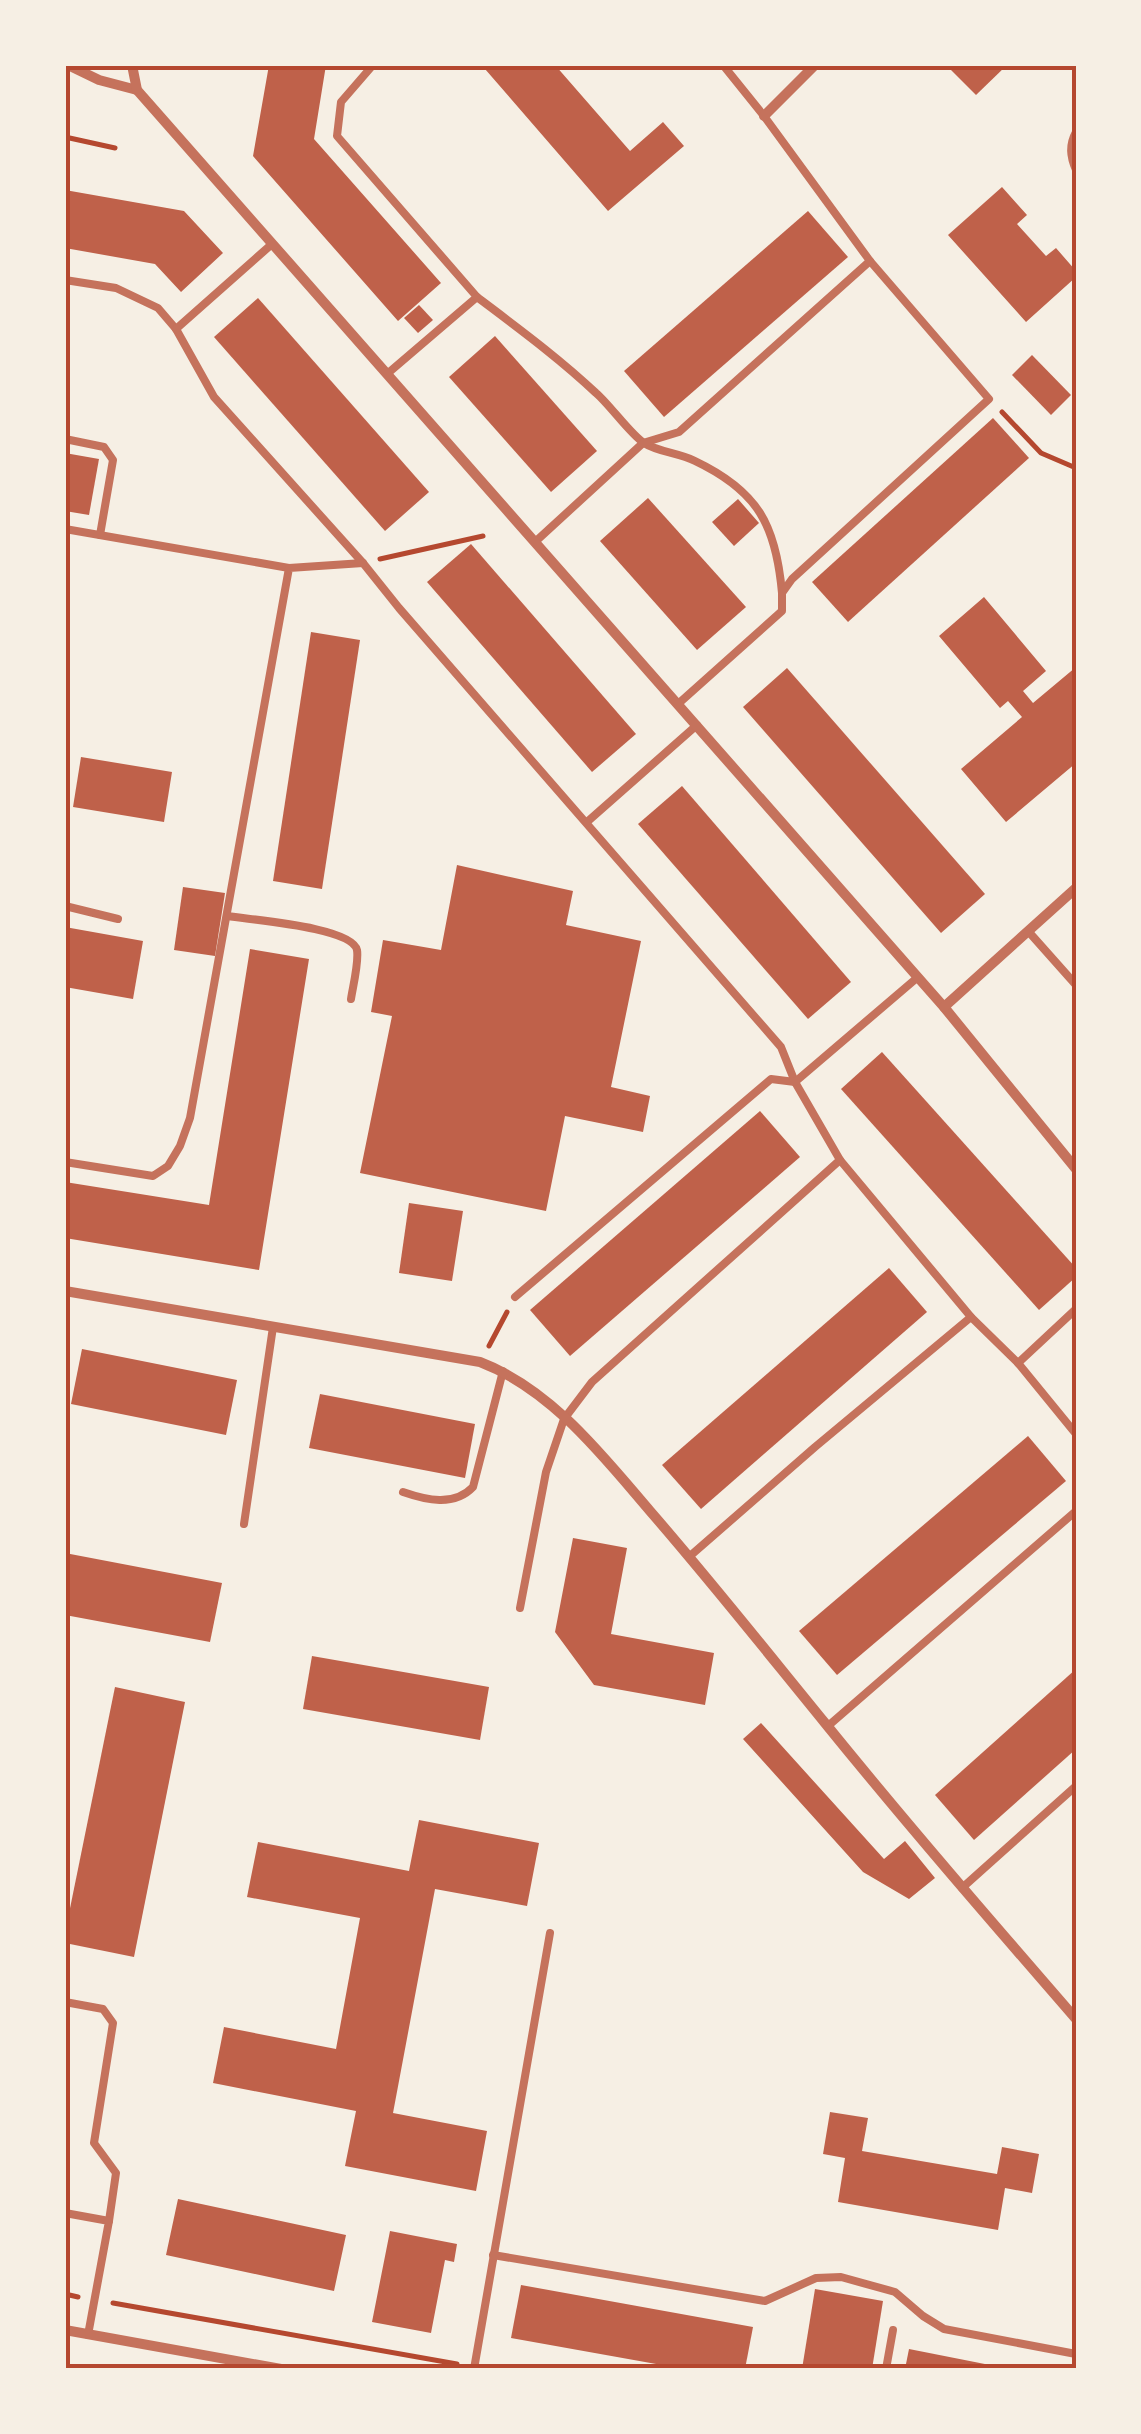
<svg xmlns="http://www.w3.org/2000/svg" width="1141" height="2434" viewBox="0 0 1141 2434" font-family="Manrope,sans-serif">
  <style>
    .building { fill: #bf614a }
    .lines { fill: none; stroke-linecap: round; stroke-linejoin: round }
    .path { stroke: #b5482f; stroke-width: 5 }
    .service { stroke: #c5725c; stroke-width: 8 }
    .minor { stroke: #c5725c; stroke-width: 10 }
    .neatline { fill: none; stroke: #b5482f; stroke-width: 4 }
  </style>
  <rect width="100%" height="100%" fill="#f6efe4"/>
  <g class="building">
    <path d="M 269,65 L 326,65 L 314,139 L 441,283 L 398,321 L 253,156 Z"/>
    <path d="M 489,65 L 555,65 L 630,151 L 663,122 L 684,146 L 608,211 L 485,69 Z"/>
    <path d="M 946,65 L 1007,65 L 976,95 Z"/>
    <path d="M 1002,187 L 1027,215 L 1017,224 L 1046,256 L 1056,248 L 1076,271 L 1076,277 L 1026,322 L 948,235 Z"/>
    <path d="M 65,190 L 184,211 L 223,253 L 181,292 L 155,264 L 65,248 Z"/>
    <path d="M 808,211 L 848,257 L 664,417 L 624,371 Z"/>
    <path d="M 258,298 L 429,492 L 385,531 L 214,337 Z"/>
    <path d="M 419,305 L 433,320 L 418,333 L 404,318 Z"/>
    <path d="M 495,336 L 597,451 L 551,492 L 449,377 Z"/>
    <path d="M 1032,355 L 1071,395 L 1051,415 L 1012,375 Z"/>
    <path d="M 993,418 L 1029,458 L 848,622 L 812,582 Z"/>
    <path d="M 65,453 L 99,459 L 89,515 L 65,511 Z"/>
    <path d="M 648,498 L 746,607 L 697,650 L 600,541 Z"/>
    <path d="M 738,499 L 759,523 L 734,546 L 712,522 Z"/>
    <path d="M 471,544 L 636,734 L 592,772 L 427,582 Z"/>
    <path d="M 984,597 L 1046,671 L 1023,691 L 1033,703 L 1076,667 L 1076,763 L 1006,822 L 961,769 L 1022,717 L 1008,701 L 1000,708 L 939,636 Z"/>
    <path d="M 311,632 L 360,640 L 322,889 L 273,881 Z"/>
    <path d="M 787,668 L 985,894 L 941,933 L 743,707 Z"/>
    <path d="M 81,757 L 172,772 L 164,822 L 73,807 Z"/>
    <path d="M 682,786 L 851,982 L 808,1019 L 638,824 Z"/>
    <path d="M 457,865 L 573,891 L 566,925 L 641,941 L 611,1087 L 650,1096 L 643,1132 L 565,1116 L 546,1211 L 360,1173 L 392,1016 L 371,1012 L 383,940 L 441,950 Z"/>
    <path d="M 183,887 L 225,893 L 215,956 L 174,950 Z"/>
    <path d="M 65,927 L 143,941 L 133,999 L 65,987 Z"/>
    <path d="M 250,949 L 309,959 L 259,1270 L 65,1238 L 65,1182 L 209,1205 Z"/>
    <path d="M 882,1052 L 1076,1268 L 1076,1277 L 1039,1310 L 841,1089 Z"/>
    <path d="M 760,1111 L 800,1157 L 570,1356 L 530,1310 Z"/>
    <path d="M 409,1203 L 463,1211 L 452,1281 L 399,1273 Z"/>
    <path d="M 889,1268 L 927,1312 L 701,1509 L 662,1465 Z"/>
    <path d="M 82,1349 L 237,1380 L 226,1435 L 71,1404 Z"/>
    <path d="M 320,1394 L 475,1424 L 465,1478 L 309,1448 Z"/>
    <path d="M 1028,1436 L 1066,1481 L 837,1675 L 799,1631 Z"/>
    <path d="M 573,1538 L 627,1548 L 611,1634 L 714,1653 L 705,1705 L 594,1685 L 555,1632 Z"/>
    <path d="M 65,1553 L 222,1583 L 210,1642 L 65,1615 Z"/>
    <path d="M 312,1656 L 489,1687 L 480,1740 L 303,1709 Z"/>
    <path d="M 1076,1669 L 1076,1749 L 974,1840 L 935,1795 Z"/>
    <path d="M 115,1687 L 185,1702 L 134,1957 L 65,1943 L 65,1933 Z"/>
    <path d="M 761,1723 L 884,1859 L 905,1841 L 935,1878 L 909,1899 L 863,1872 L 743,1739 Z"/>
    <path d="M 419,1820 L 539,1843 L 527,1906 L 435,1889 L 393,2113 L 487,2131 L 476,2191 L 345,2166 L 356,2111 L 213,2083 L 224,2027 L 336,2049 L 360,1918 L 247,1897 L 258,1842 L 409,1871 Z"/>
    <path d="M 830,2112 L 868,2118 L 862,2151 L 997,2174 L 1002,2147 L 1039,2154 L 1032,2193 L 1005,2188 L 998,2230 L 838,2202 L 845,2158 L 823,2154 Z"/>
    <path d="M 178,2199 L 346,2235 L 334,2291 L 166,2255 Z"/>
    <path d="M 390,2231 L 457,2244 L 454,2262 L 445,2260 L 431,2333 L 372,2322 Z"/>
    <path d="M 521,2285 L 753,2327 L 745,2369 L 684,2369 L 511,2338 Z"/>
    <path d="M 815,2289 L 883,2301 L 872,2369 L 802,2369 Z"/>
    <path d="M 909,2349 L 1000,2367 L 1000,2369 L 905,2369 Z"/>
  </g>
  <g class="lines">
    <g class="path">
      <path d="M 65,137 L 115,148"/>
      <path d="M 1002,412 L 1041,453 L 1076,468"/>
      <path d="M 380,559 L 483,536"/>
      <path d="M 489,1346 L 507,1312"/>
      <path d="M 65,2294 L 78,2297"/>
      <path d="M 113,2303 L 457,2364"/>
    </g>
    <g class="service">
      <path d="M 373,65 L 341,102 L 337,136 L 477,297 L 387,374"/>
      <path d="M 1076,132 C 1069,145 1070,156 1076,170"/>
      <path d="M 65,280 L 116,288 L 158,308 L 176,329 L 214,397 L 363,563 L 399,608 L 781,1047 L 795,1082 L 840,1160 L 971,1317 L 1018,1363 L 1076,1434"/>
      <path d="M 477,297 C 518,328 559,358 596,393 C 610,405 631,435 644,443 C 658,452 679,453 695,461 C 758,491 776,525 782,593"/>
      <path d="M 176,329 L 272,244"/>
      <path d="M 65,439 L 104,447 L 113,460 L 100,535"/>
      <path d="M 65,529 L 289,568"/>
      <path d="M 535,542 L 643,443 L 679,432 L 870,261"/>
      <path d="M 678,704 L 782,611 L 782,593 L 792,579 L 989,399 L 870,261 L 764,116 L 723,65"/>
      <path d="M 587,822 L 697,725"/>
      <path d="M 65,906 L 118,919"/>
      <path d="M 228,916 C 251,920 352,927 357,950 C 359,962 353,986 351,999"/>
      <path d="M 1028,931 L 1076,985"/>
      <path d="M 65,1162 L 153,1176 L 168,1166 L 180,1146 L 190,1118 L 289,568 L 363,563"/>
      <path d="M 515,1297 L 771,1079 L 795,1082 L 918,977"/>
      <path d="M 1018,1363 L 1076,1309"/>
      <path d="M 403,1492 C 426,1500 454,1507 473,1487 L 503,1371"/>
      <path d="M 244,1524 L 273,1327"/>
      <path d="M 690,1556 L 815,1447 L 971,1317"/>
      <path d="M 520,1608 L 546,1472 L 564,1419 L 592,1382 L 840,1160"/>
      <path d="M 828,1726 L 1076,1511"/>
      <path d="M 962,1888 L 1076,1786"/>
      <path d="M 65,2002 L 103,2009 L 113,2023 L 94,2143 L 116,2173 L 109,2221"/>
      <path d="M 65,2213 L 109,2221 L 88,2335"/>
      <path d="M 493,2255 L 765,2301 L 816,2278 L 841,2277 L 895,2292 L 923,2316 L 944,2329 L 1076,2354"/>
      <path d="M 474,2369 L 550,1933"/>
      <path d="M 886,2369 L 893,2330"/>
    </g>
    <g class="minor">
      <path d="M 68,65 L 99,80 L 137,90"/>
      <path d="M 132,65 L 137,90 L 944,1007 L 1076,1169"/>
      <path d="M 764,116 L 815,65"/>
      <path d="M 944,1007 L 1076,888"/>
      <path d="M 65,1291 L 480,1362 C 551,1389 602,1455 650,1511 C 710,1580 767,1652 825,1723 C 906,1823 991,1921 1076,2019"/>
      <path d="M 65,2330 L 281,2369"/>
    </g>
  </g>
  <rect width="1141" height="2434" fill="none" stroke="#f6efe4" stroke-width="135"/>
  <rect x="68" y="68" width="1006" height="2298" class="neatline"/>
</svg>
